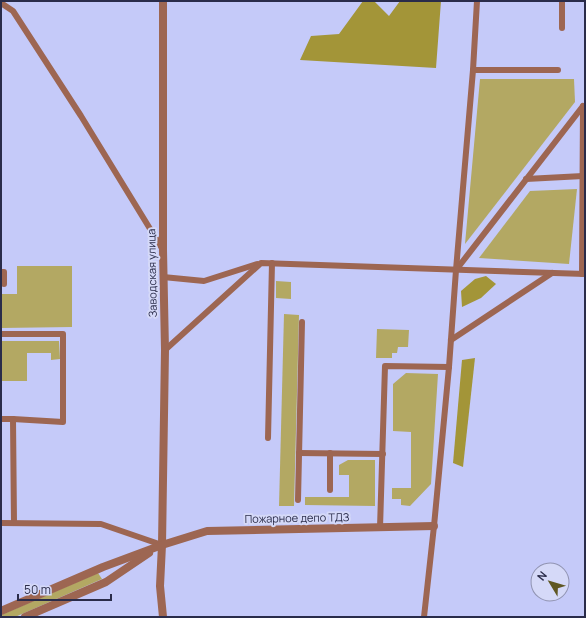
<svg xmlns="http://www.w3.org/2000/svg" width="586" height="618" viewBox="0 0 586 618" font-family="Manrope,sans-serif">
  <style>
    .green { fill: #b3a863 }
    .forest { fill: #a39538 }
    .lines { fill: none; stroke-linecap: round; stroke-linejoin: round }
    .service { stroke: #9d6652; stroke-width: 6 }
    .minor { stroke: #9d6652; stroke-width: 8 }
    .labels { text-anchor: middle; stroke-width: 4; stroke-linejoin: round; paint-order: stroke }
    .street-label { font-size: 11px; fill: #2a2c4a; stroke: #d5d9f8 }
  </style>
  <rect width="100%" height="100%" fill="#c5caf9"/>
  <g class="green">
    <path d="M 480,79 L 574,79 L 575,102 L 465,244 Z"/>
    <path d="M 577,189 L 569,264 L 479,258 L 530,191 Z"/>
    <path d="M 17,266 L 72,266 L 72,327 L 1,328 L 1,294 L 17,294 Z"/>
    <path d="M 276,281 L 291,282 L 291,299 L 276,298 Z"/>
    <path d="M 284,314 L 299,315 L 294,506 L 279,506 Z"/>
    <path d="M 377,329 L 409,330 L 408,347 L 398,347 L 397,353 L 392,353 L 392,358 L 376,358 Z"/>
    <path d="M 1,341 L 59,341 L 60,359 L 51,360 L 51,353 L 27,353 L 27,381 L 1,381 Z"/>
    <path d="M 406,373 L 438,374 L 431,484 L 410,506 L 401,505 L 401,499 L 392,499 L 392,488 L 411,488 L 411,432 L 393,431 L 393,384 Z"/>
    <path d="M 348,460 L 375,460 L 375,506 L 305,505 L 305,497 L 349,497 L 349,475 L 339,475 L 339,465 Z"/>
    <path d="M 98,573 L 102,579 L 15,617 L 1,617 L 1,615 Z"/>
  </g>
  <g class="forest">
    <path d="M 363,1 L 374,1 L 389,16 L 400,1 L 441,1 L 436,68 L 300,60 L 311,36 L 339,34 Z"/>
    <path d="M 486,276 L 496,284 L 481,298 L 462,307 L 461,291 L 475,279 Z"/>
    <path d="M 475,358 L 463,467 L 453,463 L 462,360 Z"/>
  </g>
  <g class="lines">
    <g class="service">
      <path d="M 1,3 L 13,11 L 81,116 L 163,250"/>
      <path d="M 562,28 L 562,1"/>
      <path d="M 473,70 L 477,1"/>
      <path d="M 526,179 L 583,176"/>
      <path d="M 456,270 L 583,106"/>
      <path d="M 1,272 L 4,272 L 4,284"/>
      <path d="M 582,274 L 583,106"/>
      <path d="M 163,277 L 204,281 L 257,264"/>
      <path d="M 1,334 L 63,334 L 63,422 L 13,419"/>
      <path d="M 451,340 L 552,273"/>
      <path d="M 165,350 L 261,263 L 585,274"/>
      <path d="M 1,419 L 13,419 L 14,523"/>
      <path d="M 268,438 L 272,263"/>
      <path d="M 299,453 L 383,454"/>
      <path d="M 330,490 L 330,453"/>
      <path d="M 298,500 L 302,322"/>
      <path d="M 1,523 L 101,524 L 162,545"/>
      <path d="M 380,528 L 385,366 L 449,367"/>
      <path d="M 424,617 L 434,526 L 449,367 L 456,270 L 473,70 L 558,70"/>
    </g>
    <g class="minor">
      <path d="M 163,1 L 163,250 L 165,350 L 162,545 L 160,586 L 163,617"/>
      <path d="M 1,611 L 103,567 L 162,545 L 207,531 L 434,526"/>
      <path d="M 25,617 L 106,582 L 149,553"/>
    </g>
  </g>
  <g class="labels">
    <g class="street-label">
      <text transform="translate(152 273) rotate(-91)" y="4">Заводская улица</text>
      <text transform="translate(297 518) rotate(-1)" y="4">Пожарное депо ТДЗ</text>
    </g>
  </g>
  <rect width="586" height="618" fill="none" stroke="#2a2c4a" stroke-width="4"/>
  <g transform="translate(550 582) rotate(308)"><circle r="19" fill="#d5d9f8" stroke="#9194b2"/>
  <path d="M0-3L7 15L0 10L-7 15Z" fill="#5f5723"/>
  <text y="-6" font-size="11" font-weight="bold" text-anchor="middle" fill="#2a2c4a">N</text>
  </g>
  <path d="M18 594v6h93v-6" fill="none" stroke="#2a2c4a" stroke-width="2"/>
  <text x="24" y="594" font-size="12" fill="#2a2c4a" stroke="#d5d9f8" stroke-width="3" paint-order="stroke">50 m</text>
</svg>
